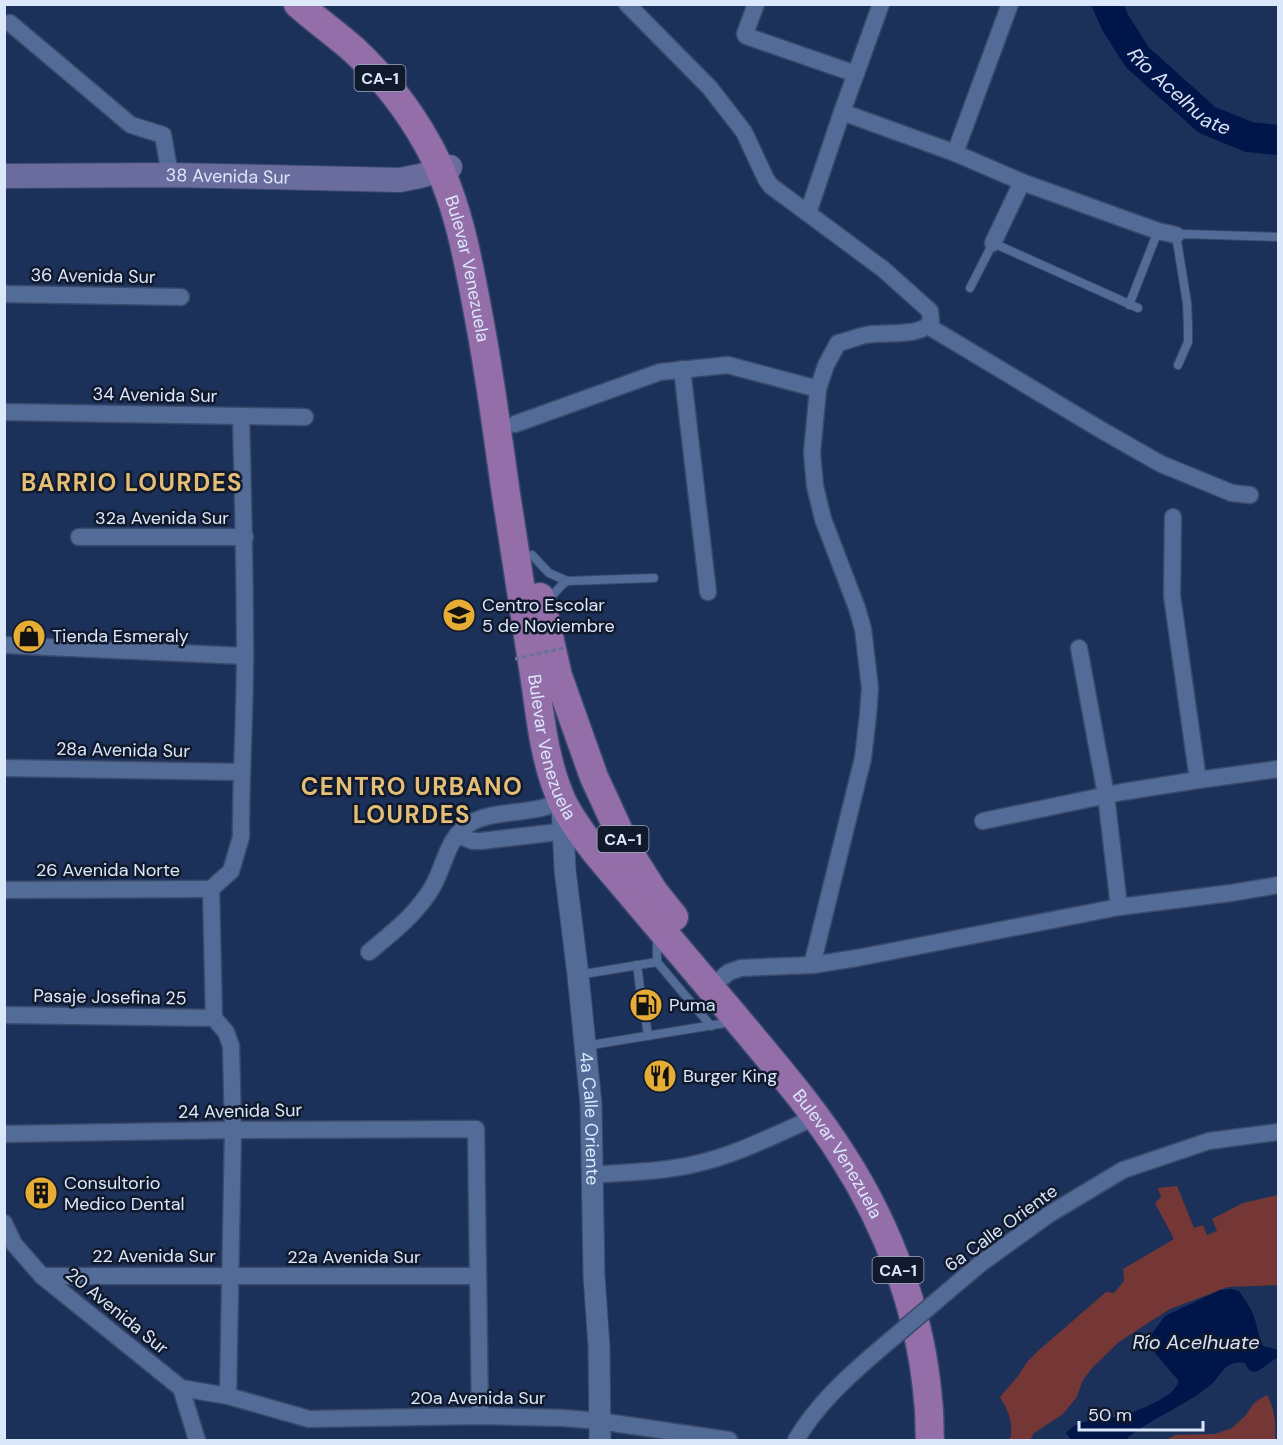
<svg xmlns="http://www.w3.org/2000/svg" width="1283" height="1445" viewBox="0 0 1283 1445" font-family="'DM Sans',sans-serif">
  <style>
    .green { fill: #753736 }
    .water { fill: #00154a }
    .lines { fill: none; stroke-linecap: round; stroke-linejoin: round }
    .river { stroke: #00154a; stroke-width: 30 }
    .service-casing { stroke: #394a6b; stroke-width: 10 }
    .minor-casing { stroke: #394a6b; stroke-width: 19 }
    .tertiary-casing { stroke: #394a6b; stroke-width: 23 }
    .secondary-casing { stroke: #394a6b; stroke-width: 26 }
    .trunk-casing { stroke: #394a6b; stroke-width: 31 }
    .service { stroke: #526b97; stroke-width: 8 }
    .minor { stroke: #526b97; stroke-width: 16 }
    .tertiary { stroke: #526b97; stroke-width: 21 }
    .secondary { stroke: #6b6c9e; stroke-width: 24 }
    .trunk { stroke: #946ea8; stroke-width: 28 }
    .minor-bridge-casing { stroke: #394a6b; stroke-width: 19; stroke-linecap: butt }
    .path-bridge { stroke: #637596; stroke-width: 3; stroke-dasharray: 4.5 3; stroke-linecap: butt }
    .minor-bridge { stroke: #526b97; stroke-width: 16 }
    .labels { text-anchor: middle; stroke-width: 5; stroke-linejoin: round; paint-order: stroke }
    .shield { fill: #111a2c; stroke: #9eaabd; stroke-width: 1.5 }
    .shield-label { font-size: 16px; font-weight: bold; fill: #dbe7fb }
    .street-label { font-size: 18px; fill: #dbe7fb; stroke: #111a2c }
    .poi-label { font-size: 18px; fill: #dbe7fb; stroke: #111a2c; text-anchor: start }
    .water-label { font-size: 20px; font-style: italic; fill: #d8e2f3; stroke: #111a2c }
    .district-label { font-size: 24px; font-weight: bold; letter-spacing: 1.5px; fill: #e4be77; stroke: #111a2c }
  </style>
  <rect width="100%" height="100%" fill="#1c315a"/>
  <g class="green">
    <path d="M 1177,1186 L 1194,1228 L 1203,1225 L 1207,1235 L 1217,1231 L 1212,1219 L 1243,1203 L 1278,1195 L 1278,1285 L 1228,1287 L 1170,1309 L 1151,1321 L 1119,1342 L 1092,1368 L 1083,1380 L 1076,1398 L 1063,1414 L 1034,1433 L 1030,1440 L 1007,1440 L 1011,1437 C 1012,1421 1009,1411 1000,1397 L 1018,1376 L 1027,1362 L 1038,1351 L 1106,1292 L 1114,1293 L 1124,1281 L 1123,1269 L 1174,1239 L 1155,1203 L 1161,1197 L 1158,1188 Z"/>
    <path d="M 1267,1395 C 1275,1410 1276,1424 1275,1440 L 1166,1440 L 1175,1435 L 1215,1434 L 1232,1428 L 1245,1416 L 1255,1402 Z"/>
  </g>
  <path class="water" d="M 1231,1289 L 1239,1291 C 1244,1299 1251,1307 1254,1317 C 1258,1327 1258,1336 1263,1346 L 1278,1350 L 1278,1357 L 1258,1371 L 1253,1372 L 1248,1369 L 1245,1363 C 1223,1359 1222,1377 1208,1387 C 1183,1407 1149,1419 1125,1440 L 1071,1440 L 1066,1433 C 1079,1418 1102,1420 1120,1416 C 1133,1413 1168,1399 1175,1388 C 1178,1384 1178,1384 1178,1380 L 1155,1353 L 1151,1335 L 1165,1316 L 1220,1290 Z"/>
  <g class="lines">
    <path class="river" id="s1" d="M 1107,4 L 1115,22 L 1137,57 L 1207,120 L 1249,137 L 1278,140"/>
    <defs>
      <g id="service">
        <path d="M 970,288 L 993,243 L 1138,308"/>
        <path d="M 1129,305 L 1158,231"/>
        <path d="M 1178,365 L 1188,342 L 1188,326 L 1187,303 L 1176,235 L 1183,234 L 1278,237"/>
        <path d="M 532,555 L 549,573 L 567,581 L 654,578"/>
        <path d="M 548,600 L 561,586 L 567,581"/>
        <path d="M 657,937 L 657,962 L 711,1026"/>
        <path d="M 637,965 L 640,988"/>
        <path d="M 578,975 L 657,962"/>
        <path d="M 646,1022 L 648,1036"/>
        <path d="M 585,1046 L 732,1022"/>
      </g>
      <g id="minor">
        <path d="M 627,4 L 710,88 L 744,132 L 766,179 L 771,186 L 883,269 L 930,311 L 931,322 C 920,338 883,331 866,335 C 856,337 847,341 838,343 L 826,365 L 818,389 L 812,453 L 815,486 L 823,519 L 857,608 L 863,629 L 870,688 L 868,715 L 863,758 L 812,965"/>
        <path d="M 756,4 L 745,34 L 746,36 L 856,74"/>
        <path d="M 10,23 L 131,125 L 163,135 L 170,175"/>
        <path d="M 842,112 L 955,153 L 1022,182 L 1127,220 L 1158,231 L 1176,235"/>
        <path d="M 955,153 L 1010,4"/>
        <path d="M 808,213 L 842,112 L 881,4"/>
        <path d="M 993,243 L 1022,182"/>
        <path d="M 4,294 L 181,297"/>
        <path d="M 928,326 L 1103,431 L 1161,464 L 1232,493 L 1250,495"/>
        <path d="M 682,369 L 708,592"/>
        <path d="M 4,412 L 305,417"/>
        <path d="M 515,424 L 660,372 L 728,365 L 818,389"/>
        <path d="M 1173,517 L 1172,596 L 1198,780"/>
        <path d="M 79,537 L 245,537"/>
        <path d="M 4,645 L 245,656"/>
        <path d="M 1079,648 L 1106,795 L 1119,907"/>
        <path d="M 4,768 L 241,772"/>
        <path d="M 983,821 L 1122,792 L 1198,780 L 1278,769"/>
        <path d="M 457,835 L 473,841 L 481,841 L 575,830"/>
        <path d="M 4,890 L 211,889"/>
        <path d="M 369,952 C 393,932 417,914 433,886 C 445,865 447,838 469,824 C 490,811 521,814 545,807 C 551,806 556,802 562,800"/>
        <path d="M 723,977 L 729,972 L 741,968 L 812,965 L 857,958 L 1119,907 L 1231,893 L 1278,885"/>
        <path d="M 4,1015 L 214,1018"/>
        <path d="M 4,1134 L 233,1130 L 476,1129 L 480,1416"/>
        <path d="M 593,1175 C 627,1172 662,1172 695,1164 C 737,1155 776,1134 816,1117"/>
        <path d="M 4,1223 L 14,1244 L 42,1276 L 181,1388 L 228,1396 L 309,1419 L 480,1416 L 564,1418 L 599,1421 L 729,1440"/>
        <path d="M 980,1264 L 1048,1215 L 1123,1170 L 1209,1141 L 1278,1132"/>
        <path d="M 42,1276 L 478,1276"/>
        <path d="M 181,1388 L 197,1440"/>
        <path d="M 228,1396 L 233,1130 L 231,1046 L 226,1032 L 214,1018 L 211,889 L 231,871 L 241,837 L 241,832 C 241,772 245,713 245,654 C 245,574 243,495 241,416"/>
        <path d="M 796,1440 C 816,1406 844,1380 874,1354"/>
      </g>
      <g id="tertiary">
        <path id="s2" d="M 562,804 L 565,870 L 578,975 L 591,1104 L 594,1276 L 599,1346 L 600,1440"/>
      </g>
      <g id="secondary">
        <path id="s3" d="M 4,176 L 170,175 L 400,180 L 420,176 L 450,167"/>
      </g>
      <g id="trunk">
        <path id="s4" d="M 298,4 C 316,20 336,34 354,50 C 382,76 408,109 427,143 C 459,200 469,265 481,329 C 491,384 498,439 506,494 C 516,559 526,623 536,687 C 541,725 546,765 562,801 C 571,820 585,838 598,855 C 644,910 690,964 736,1018 C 773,1063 813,1108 844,1158 C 890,1230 921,1315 928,1400 C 930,1413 929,1427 930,1440"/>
        <path d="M 540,597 L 558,676 L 594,777 L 628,851 L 654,892 L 674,917"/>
      </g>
    </defs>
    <use href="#service" class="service-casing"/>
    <use href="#minor" class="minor-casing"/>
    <use href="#tertiary" class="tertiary-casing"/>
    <use href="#secondary" class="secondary-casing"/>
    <use href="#trunk" class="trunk-casing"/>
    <use href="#service" class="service"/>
    <use href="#minor" class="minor"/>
    <use href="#tertiary" class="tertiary"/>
    <use href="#secondary" class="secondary"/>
    <use href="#trunk" class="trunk"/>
    <defs>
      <path id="minor-bridge" d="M 874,1354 L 980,1264"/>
    </defs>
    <use href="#minor-bridge" class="minor-bridge-casing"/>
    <path class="path-bridge" d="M 515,659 L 563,648"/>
    <use href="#minor-bridge" class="minor-bridge"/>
  </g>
  <defs>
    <symbol id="school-disc" viewBox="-11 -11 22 22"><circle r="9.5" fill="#e5ad35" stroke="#111a2c"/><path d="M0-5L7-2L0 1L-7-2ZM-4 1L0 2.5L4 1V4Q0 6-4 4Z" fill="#111"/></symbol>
    <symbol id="shop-disc" viewBox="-11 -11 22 22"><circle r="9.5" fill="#e5ad35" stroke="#111a2c"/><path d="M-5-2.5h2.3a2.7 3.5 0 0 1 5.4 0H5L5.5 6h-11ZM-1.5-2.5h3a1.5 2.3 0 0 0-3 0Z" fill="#111"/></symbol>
    <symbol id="fuel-disc" viewBox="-11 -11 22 22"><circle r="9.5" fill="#e5ad35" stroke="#111a2c"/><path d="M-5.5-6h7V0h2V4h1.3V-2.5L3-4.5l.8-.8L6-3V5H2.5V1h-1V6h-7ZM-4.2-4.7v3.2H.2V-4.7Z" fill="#111"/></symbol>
    <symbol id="restaurant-disc" viewBox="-11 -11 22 22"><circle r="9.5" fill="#e5ad35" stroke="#111a2c"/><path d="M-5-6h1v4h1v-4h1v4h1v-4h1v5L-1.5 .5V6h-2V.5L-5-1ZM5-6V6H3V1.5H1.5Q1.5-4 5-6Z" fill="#111"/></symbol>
    <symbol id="building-disc" viewBox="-11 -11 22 22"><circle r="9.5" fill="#e5ad35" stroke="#111a2c"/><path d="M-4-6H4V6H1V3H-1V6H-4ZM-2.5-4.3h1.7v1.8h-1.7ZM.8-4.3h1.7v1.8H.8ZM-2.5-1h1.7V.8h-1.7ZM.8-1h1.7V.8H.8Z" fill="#111"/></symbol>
  </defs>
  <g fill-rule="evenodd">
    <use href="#school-disc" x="440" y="596" width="38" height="38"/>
    <use href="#shop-disc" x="10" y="617" width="38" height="38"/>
    <use href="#fuel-disc" x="627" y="986" width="38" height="38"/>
    <use href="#restaurant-disc" x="641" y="1057" width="38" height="38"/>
    <use href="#building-disc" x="22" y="1174" width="38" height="38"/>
  </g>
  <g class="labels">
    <g class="shield">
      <rect x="354.5" y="65" width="51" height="26" rx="4.5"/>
      <rect x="597.5" y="826" width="51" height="26" rx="4.5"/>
      <rect x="872.5" y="1257" width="51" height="26" rx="4.5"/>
    </g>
    <g class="shield-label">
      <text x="380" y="84">CA-1</text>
      <text x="623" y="845">CA-1</text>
      <text x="898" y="1276">CA-1</text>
    </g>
    <g class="street-label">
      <text dy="6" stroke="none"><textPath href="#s3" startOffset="224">38 Avenida Sur</textPath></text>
      <text dy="6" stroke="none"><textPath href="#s4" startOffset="324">Bulevar Venezuela</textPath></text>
      <text transform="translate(93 276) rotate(1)" y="6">36 Avenida Sur</text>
      <text transform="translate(155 395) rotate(1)" y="6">34 Avenida Sur</text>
      <text x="162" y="524">32a Avenida Sur</text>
      <text dy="6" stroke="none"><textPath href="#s4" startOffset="810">Bulevar Venezuela</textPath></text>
      <text transform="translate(123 750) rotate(1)" y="6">28a Avenida Sur</text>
      <text x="108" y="876">26 Avenida Norte</text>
      <text transform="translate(110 997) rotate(1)" y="6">Pasaje Josefina 25</text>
      <text transform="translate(240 1111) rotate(-1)" y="6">24 Avenida Sur</text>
      <text dy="6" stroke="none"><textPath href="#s2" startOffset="316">4a Calle Oriente</textPath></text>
      <text dy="6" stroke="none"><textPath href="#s4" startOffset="1314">Bulevar Venezuela</textPath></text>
      <text transform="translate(1001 1228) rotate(-36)" y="6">6a Calle Oriente</text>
      <text x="154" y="1262">22 Avenida Sur</text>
      <text x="354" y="1263">22a Avenida Sur</text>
      <text transform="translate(117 1311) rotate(39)" y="6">20 Avenida Sur</text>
      <text x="478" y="1404">20a Avenida Sur</text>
    </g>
    <g class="poi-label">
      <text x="482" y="611">Centro Escolar<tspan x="482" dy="21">5 de Noviembre</tspan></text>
      <text x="52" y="642">Tienda Esmeraly</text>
      <text x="669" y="1011">Puma</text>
      <text x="683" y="1082">Burger King</text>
      <text x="64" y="1189">Consultorio<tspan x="64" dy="21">Medico Dental</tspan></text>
    </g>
    <g class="water-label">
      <text dy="7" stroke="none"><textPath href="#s1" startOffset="116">Río Acelhuate</textPath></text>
      <text x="1196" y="1349">Río Acelhuate</text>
    </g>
    <g class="district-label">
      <text x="132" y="491">BARRIO LOURDES</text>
      <text x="412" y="795">CENTRO URBANO<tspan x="412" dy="28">LOURDES</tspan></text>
    </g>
  </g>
  <rect width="1283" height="1445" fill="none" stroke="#dbe7fb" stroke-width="12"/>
  <path d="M1079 1421v9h124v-9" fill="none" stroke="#dbe7fb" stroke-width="3"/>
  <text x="1088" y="1421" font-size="18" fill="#dbe7fb" stroke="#111a2c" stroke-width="4.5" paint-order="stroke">50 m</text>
</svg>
